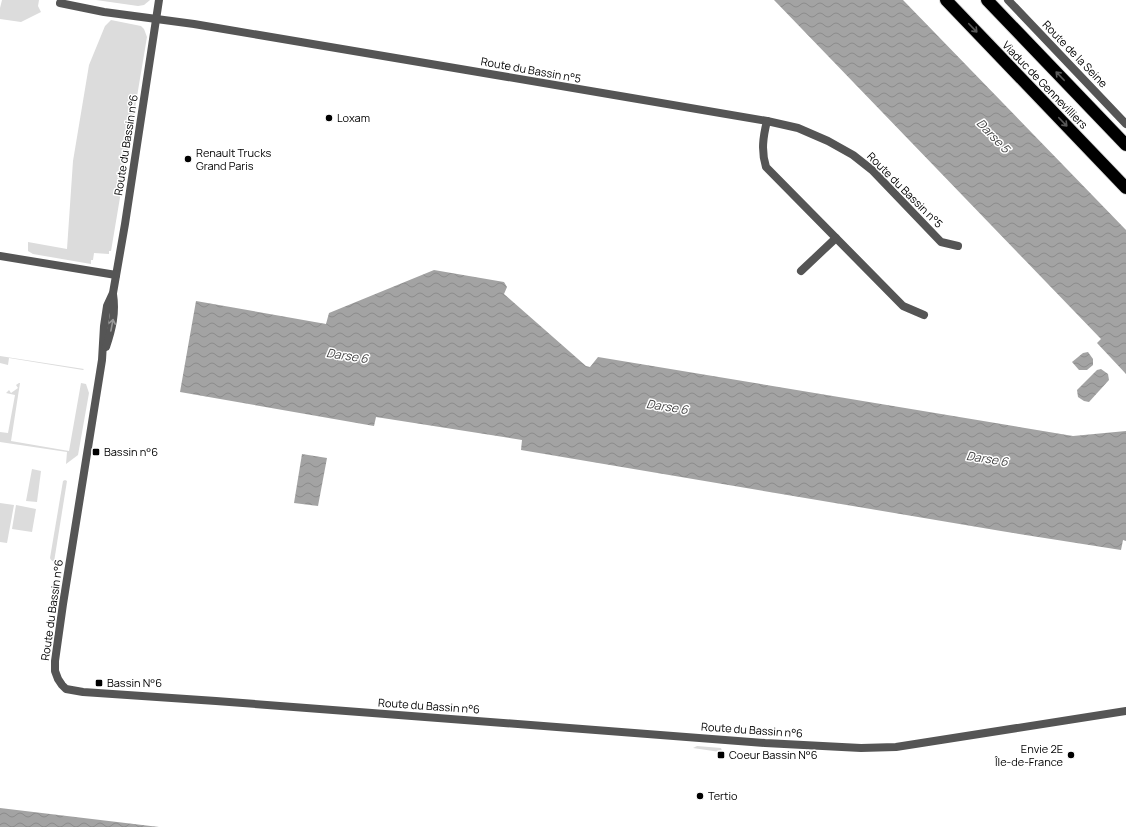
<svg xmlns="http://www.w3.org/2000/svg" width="1126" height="827" viewBox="0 0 1126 827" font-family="Manrope,sans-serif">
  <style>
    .grass { fill: #dcdcdc }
    .water { fill: url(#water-waves) }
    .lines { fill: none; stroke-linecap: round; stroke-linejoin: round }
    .highway-casing { stroke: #dbdbdb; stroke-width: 14 }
    .street { stroke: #555; stroke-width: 8 }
    .highway { stroke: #000; stroke-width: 12 }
    .oneway { stroke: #595959 }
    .oneway2 { stroke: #999 }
    .poi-dot { fill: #000; stroke: #fff; stroke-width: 1.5 }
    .labels { text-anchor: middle; stroke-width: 3; stroke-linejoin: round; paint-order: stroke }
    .street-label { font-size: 11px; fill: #000; stroke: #fff }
    .poi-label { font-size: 11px; fill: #000; stroke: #fff; text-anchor: start }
    .water-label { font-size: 12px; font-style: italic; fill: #444; stroke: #fff }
  </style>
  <defs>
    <pattern id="water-waves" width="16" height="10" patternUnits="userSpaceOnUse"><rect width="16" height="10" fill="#a3a3a3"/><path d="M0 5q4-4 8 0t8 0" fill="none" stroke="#8b8b8b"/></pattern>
  </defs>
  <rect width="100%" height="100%" fill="#fff"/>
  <g class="grass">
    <path d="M 2,0 L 39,0 L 38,6 L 41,12 L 21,22 L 0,19 L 0,8 Z"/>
    <path d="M 96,0 L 150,0 L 144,5 L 138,6 Z"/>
    <path d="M 111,20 L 141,26 L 144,29 L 147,37 L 111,251 L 109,251 L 109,254 L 94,253 L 93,260 L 91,260 L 91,264 L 33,254 L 28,251 L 28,242 L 67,249 L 73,161 L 89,65 L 105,26 Z"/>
    <path d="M 0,356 L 84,369 L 83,370 L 9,358 L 8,365 L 0,363 Z"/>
    <path d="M 19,383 L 20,383 L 11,441 L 69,451 L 81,383 L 86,384 L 89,393 L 78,455 L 66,464 L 67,452 L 0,442 L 0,432 L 8,433 L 15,395 L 6,393 L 9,390 L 11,393 L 18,388 L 16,385 Z"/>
    <path d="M 32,469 L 41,471 L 37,502 L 26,501 Z"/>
    <path d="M 65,480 L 67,481 L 54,562 L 51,560 L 50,558 L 63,481 Z"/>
    <path d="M 0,503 L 14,505 L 7,543 L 0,542 Z"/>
    <path d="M 16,505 L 36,509 L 32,532 L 12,529 Z"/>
    <path d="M 697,746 L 721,748 L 722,751 L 720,752 L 693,748 Z"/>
  </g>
  <g class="water">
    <path d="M 774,0 L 903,0 L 1126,230 L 1126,374 L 1097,343 L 1101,339 Z"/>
    <path d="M 434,270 L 504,282 L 507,287 L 504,294 L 586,366 L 590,367 L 598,357 L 1073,436 L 1126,431 L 1126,541 L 1123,540 L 1121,550 L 1001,531 L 521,450 L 522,440 L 376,417 L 374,426 L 180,392 L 196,301 L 326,324 L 329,313 Z"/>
    <path d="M 1088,352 L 1093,359 L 1093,365 L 1087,370 L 1079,370 L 1072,362 L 1083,353 Z"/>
    <path d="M 1101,369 L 1108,374 L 1109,380 L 1089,402 L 1084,401 L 1078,397 L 1077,390 L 1097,370 Z"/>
    <path d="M 302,454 L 327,458 L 318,506 L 294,503 Z"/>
    <path d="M 0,808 L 159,827 L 0,827 Z"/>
  </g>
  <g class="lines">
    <defs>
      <g id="highway">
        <path d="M 946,0 L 1126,188"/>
        <path d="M 987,0 L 1126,145"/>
      </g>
    </defs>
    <use href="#highway" class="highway-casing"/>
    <g class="street">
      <path d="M 159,0 L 125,224 L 113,293 L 107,306 L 104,326 L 102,360 L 63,604 L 55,661 L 55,671 L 58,679 L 62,685 L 66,689 L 83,692 L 216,701 L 765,743 L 861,748 L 896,747 L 1126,711"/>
      <path d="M 1008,0 L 1126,124"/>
      <path d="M 60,3 L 104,12 L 194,24 L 626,97 L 767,121 L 798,128 L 828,141 L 853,155 L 872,170 L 941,242 L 958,246"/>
      <path d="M 767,121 C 763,137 761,151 766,167 L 903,306 L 924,315"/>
      <path d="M 0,256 L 116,275"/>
      <path d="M 801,271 L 836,238"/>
      <path d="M 106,347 C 112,329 116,313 113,294"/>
    </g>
    <use href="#highway" class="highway"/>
  </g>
  <defs><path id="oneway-shaft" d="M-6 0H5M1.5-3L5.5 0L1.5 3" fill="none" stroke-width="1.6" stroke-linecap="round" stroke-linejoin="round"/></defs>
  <g class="oneway">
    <use href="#oneway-shaft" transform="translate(973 28) rotate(46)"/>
    <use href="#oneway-shaft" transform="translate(1060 76) rotate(-134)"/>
    <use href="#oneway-shaft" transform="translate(1063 122) rotate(46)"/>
  </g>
  <use class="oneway2" href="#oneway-shaft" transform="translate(112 325) rotate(-79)"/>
  <g class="poi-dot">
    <circle cx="329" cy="118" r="4"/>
    <circle cx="188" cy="159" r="4"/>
    <rect x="92" y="448" width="8" height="8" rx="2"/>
    <rect x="95" y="679" width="8" height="8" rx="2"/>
    <rect x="717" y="751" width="8" height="8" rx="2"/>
    <circle cx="1071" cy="755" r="4"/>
    <circle cx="700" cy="796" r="4"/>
  </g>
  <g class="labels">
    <g class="street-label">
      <text transform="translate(1075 54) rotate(46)" y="4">Route de la Seine</text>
      <text transform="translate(531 70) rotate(10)" y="4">Route du Bassin n°5</text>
      <text transform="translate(1045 85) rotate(46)" y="4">Viaduc de Gennevilliers</text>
      <text transform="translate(126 145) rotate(-81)" y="4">Route du Bassin n°6</text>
      <text transform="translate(905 190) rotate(45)" y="4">Route du Bassin n°5</text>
      <text transform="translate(52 610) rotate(-82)" y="4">Route du Bassin n°6</text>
      <text transform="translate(429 706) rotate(4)" y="4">Route du Bassin n°6</text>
      <text transform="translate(752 730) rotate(4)" y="4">Route du Bassin n°6</text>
    </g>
    <g class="poi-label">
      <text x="337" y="122">Loxam</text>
      <text x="196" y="157">Renault Trucks<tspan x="196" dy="13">Grand Paris</tspan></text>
      <text x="104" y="456">Bassin n°6</text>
      <text x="107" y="687">Bassin N°6</text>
      <text x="1063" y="753" text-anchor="end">Envie 2E<tspan x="1063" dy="13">Île-de-France</tspan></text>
      <text x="729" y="759">Coeur Bassin N°6</text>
      <text x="708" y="800">Tertio</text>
    </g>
    <g class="water-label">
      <text transform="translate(993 136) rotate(46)" y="4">Darse 5</text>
      <text transform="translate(347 356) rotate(9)" y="4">Darse 6</text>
      <text transform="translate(667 407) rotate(9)" y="4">Darse 6</text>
      <text transform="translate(987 459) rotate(9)" y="4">Darse 6</text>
    </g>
  </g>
</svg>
